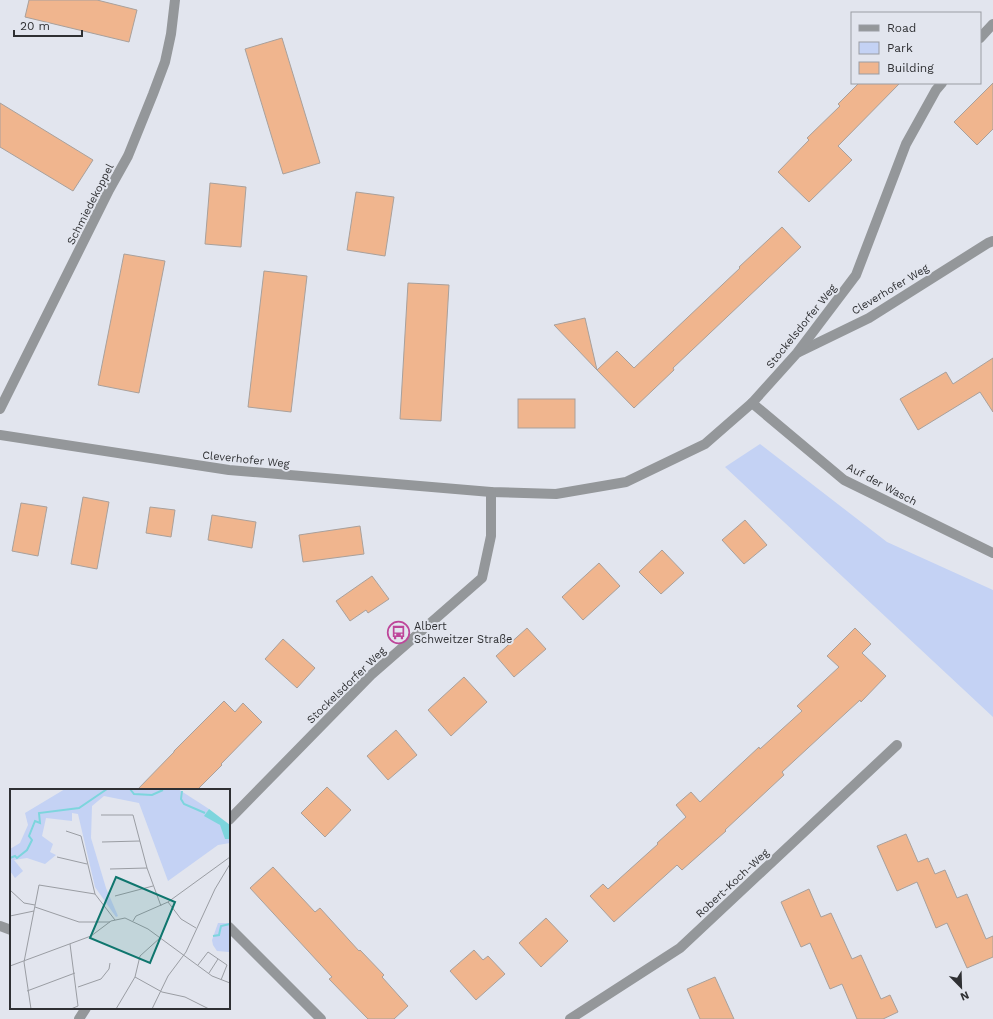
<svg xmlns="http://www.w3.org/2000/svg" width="993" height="1019" viewBox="0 0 993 1019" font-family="'Work Sans',sans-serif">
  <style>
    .green { fill: #c4d2f4 }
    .building { fill: #f0b58e; stroke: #a9a09b }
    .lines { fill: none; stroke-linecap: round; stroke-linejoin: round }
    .minor { stroke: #94979a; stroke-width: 10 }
    .labels { text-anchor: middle; stroke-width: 4; stroke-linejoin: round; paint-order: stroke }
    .street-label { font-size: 11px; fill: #2f3033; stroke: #e2e5ee }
    .poi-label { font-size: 11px; fill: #2f3033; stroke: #e2e5ee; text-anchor: start }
    .inset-river { fill: none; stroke: #7dd5dd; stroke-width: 2 }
    .inset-road { fill: none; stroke: #9a9da3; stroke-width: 1 }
    .view { fill: #0f766e; fill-opacity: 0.15; stroke: #0f766e; stroke-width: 2 }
    .inset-edge { fill: none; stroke: #2f3033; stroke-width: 2 }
  </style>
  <rect width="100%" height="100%" fill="#e2e5ee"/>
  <path class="green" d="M 760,444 L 887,542 L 993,590 L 993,717 L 725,467 Z"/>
  <g class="building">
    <path d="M 29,0 L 97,0 L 137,10 L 129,42 L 25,17 Z"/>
    <path d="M 282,38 L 320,163 L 283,174 L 245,49 Z"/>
    <path d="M 859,83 L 900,83 L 838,146 L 852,160 L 809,202 L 778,172 L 809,140 L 807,138 L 840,106 L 838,104 Z"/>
    <path d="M 993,83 L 993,129 L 977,145 L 954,122 Z"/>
    <path d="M 0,103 L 93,160 L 73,191 L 0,147 Z"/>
    <path d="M 210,183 L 246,187 L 241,247 L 205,244 Z"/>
    <path d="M 356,192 L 394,197 L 385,256 L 347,250 Z"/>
    <path d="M 782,227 L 801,247 L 673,368 L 674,370 L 634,408 L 597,370 L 617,351 L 634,368 L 740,268 L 739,267 Z"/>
    <path d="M 124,254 L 165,261 L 139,393 L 98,385 Z"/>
    <path d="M 264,271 L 307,276 L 291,412 L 248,407 Z"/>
    <path d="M 408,283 L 449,285 L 441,421 L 400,419 Z"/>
    <path d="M 585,318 L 597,370 L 554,325 Z"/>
    <path d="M 993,358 L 993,412 L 980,392 L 918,430 L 900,399 L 946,372 L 953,384 Z"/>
    <rect x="518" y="399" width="57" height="29"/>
    <path d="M 83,497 L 109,502 L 97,569 L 71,564 Z"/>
    <path d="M 21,503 L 47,507 L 38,556 L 12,551 Z"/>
    <path d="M 150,507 L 175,510 L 171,537 L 146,533 Z"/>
    <path d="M 212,515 L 256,522 L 252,548 L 208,540 Z"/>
    <path d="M 745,520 L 767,545 L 744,564 L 722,540 Z"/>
    <path d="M 360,526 L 364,554 L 303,562 L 299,535 Z"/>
    <path d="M 662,550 L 684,573 L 661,594 L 639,572 Z"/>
    <path d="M 599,563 L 620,586 L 583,620 L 562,597 Z"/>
    <path d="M 372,576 L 389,599 L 368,613 L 366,610 L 350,621 L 336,601 Z"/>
    <path d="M 527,628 L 546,649 L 514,677 L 496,656 Z"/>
    <path d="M 855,628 L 871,644 L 862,653 L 886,676 L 861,702 L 860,700 L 782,772 L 784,775 L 725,830 L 726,831 L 682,870 L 677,865 L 614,922 L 590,896 L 603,884 L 608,889 L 658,844 L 657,843 L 686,817 L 676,805 L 691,792 L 700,802 L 759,747 L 760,749 L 802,711 L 797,706 L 839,667 L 827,656 Z"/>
    <path d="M 283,639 L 315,668 L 297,688 L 265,659 Z"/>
    <path d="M 464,677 L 487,702 L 451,736 L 428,710 Z"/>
    <path d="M 224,701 L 235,712 L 243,703 L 262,722 L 221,764 L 222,765 L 197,790 L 137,790 L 174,752 L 174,751 Z"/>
    <path d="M 396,730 L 417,755 L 388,780 L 367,756 Z"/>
    <path d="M 327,787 L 351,810 L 325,837 L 301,813 Z"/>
    <path d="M 906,834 L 918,862 L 928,858 L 935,874 L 945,870 L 957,898 L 967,894 L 986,939 L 993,936 L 993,957 L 967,968 L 947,923 L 936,928 L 917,882 L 897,891 L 877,846 Z"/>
    <path d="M 273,867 L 315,912 L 320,908 L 359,951 L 360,950 L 384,975 L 382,977 L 408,1006 L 394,1019 L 368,1019 L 329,979 L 332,977 L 250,888 Z"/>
    <path d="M 809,889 L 821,917 L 831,913 L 852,959 L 861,955 L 881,999 L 890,995 L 898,1012 L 883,1019 L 857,1019 L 842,984 L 830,989 L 810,943 L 801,947 L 781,902 Z"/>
    <path d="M 546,918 L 568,941 L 541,967 L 519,943 Z"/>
    <path d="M 474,950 L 483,960 L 488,956 L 505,974 L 476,1000 L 450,971 Z"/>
    <path d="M 715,977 L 734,1019 L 700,1019 L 687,989 Z"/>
  </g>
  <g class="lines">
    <g class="minor">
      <path d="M 980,38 L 993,24"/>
      <path d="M 799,352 L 869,318 L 988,243 L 993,241"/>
      <path d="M 752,403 L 844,480 L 993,553"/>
      <path d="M 0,409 L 109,190 L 128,156 L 153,94 L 165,62 L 171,34 L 175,0"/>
      <path d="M 0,435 L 229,470 L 491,492 L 556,494 L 626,482 L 705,444 L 752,403 L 797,353 L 856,275 L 906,144 L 936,90 L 942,83"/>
      <path d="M 229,820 L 371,675 L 482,578 L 491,536 L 491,492"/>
      <path d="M 0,926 L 11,930"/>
      <path d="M 229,927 L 321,1019"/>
      <path d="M 79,1019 L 86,1008"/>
      <path d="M 570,1019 L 680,948 L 897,745"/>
    </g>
  </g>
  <defs>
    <symbol id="bus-ring" viewBox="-11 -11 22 22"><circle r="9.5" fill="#e2e5ee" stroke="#be469a" stroke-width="1.5"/><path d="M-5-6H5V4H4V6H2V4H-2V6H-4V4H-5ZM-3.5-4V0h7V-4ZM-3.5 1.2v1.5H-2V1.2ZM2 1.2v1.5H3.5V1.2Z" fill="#be469a"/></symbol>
  </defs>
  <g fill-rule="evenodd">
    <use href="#bus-ring" x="386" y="620" width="25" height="25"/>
  </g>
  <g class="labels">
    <g class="street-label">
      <text transform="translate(90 204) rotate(-63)" y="4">Schmiedekoppel</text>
      <text transform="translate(890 289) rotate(-31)" y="4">Cleverhofer Weg</text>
      <text transform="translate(801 326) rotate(-51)" y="4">Stockelsdorfer Weg</text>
      <text transform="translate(246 459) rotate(6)" y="4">Cleverhofer Weg</text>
      <text transform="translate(882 484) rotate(28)" y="4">Auf der Wasch</text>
      <text transform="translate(346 685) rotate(-44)" y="4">Stockelsdorfer Weg</text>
      <text transform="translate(732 883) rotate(-43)" y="4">Robert-Koch-Weg</text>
    </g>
    <g class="poi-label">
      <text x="414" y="630">Albert<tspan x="414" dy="13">Schweitzer Straße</tspan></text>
    </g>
  </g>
  <g transform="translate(10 789)">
    <rect width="220" height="220" fill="#e2e5ee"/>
    <path d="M 55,0 L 168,0 L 199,20 L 197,23 L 213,39 L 215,50 L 220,50 L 220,54 L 208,56 L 158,92 L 129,14 L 94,7 L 82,17 L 81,49 L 96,99 L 108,127 L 106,128 L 85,98 L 68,25 L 62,24 L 62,32 L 36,29 L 32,47 L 43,55 L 40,63 L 46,66 L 35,75 L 17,69 L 4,71 L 13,82 L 5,89 L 0,82 L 0,60 L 10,54 L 18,36 L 15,24 ZM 208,134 L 220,134 L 219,163 L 207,162 L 203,156 L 202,151 Z" fill="#c4d2f4"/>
    <path d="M 199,20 L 220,36 L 220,50 L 215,50 L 210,36 L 194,27 Z" fill="#7dd5dd"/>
    <path class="inset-river" d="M 120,0 L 124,5 L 142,6 L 153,1M 172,2 L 171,10 L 174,15 L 195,24M 0,69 L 5,67 L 7,69 L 17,61 L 22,51 L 19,47 L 25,32 L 30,34 L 29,24 L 69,19 L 97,0M 203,147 L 209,146 L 211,137 L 220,135"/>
    <path class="inset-road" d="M 91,26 L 123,26 L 137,79 L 151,117M 56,42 L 71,47 L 85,105 L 105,131M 92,53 L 130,52M 47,68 L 77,75M 100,80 L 137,79M 0,101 L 14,114 L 25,116M 105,107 L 143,97M 158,113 L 171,130 L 186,139M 25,118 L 69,133 L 100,133M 0,127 L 24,122M 123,132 L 126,127 L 158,113 L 220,68M 60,155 L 68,217 L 61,220M 188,176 L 198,163 L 217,176 L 211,191M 0,177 L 81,147 L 101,132 L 115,129 L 138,140 L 202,187 L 220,194M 199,184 L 208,170M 125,188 L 152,203 L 175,208 L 199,220M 68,198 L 91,190 L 99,180 L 100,174M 17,202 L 65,184M 21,220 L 14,173 L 29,96 L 85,105M 106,220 L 125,188 L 130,167 L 151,148M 142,220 L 158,187 L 176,163 L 205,100 L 220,75"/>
    <path class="view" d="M 106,88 L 165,113 L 140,174 L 80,149 Z"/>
    <rect width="220" height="220" class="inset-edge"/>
  </g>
  <rect x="851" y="12" width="130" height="72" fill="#e2e5ee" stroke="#9a9da3"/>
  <rect x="859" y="25" width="20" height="6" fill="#94979a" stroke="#9a9da3"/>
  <text x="887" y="32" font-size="12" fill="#2f3033">Road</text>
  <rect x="859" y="42" width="20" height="12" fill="#c4d2f4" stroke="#9a9da3"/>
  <text x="887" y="52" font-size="12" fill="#2f3033">Park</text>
  <rect x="859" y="62" width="20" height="12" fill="#f0b58e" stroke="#9a9da3"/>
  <text x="887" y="72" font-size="12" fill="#2f3033">Building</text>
  <g transform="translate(961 987) rotate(157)" stroke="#e2e5ee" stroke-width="3" paint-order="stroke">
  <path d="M0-3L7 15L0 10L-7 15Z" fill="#2f3033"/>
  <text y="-6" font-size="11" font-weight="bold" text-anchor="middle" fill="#2f3033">N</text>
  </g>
  <path d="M14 30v6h68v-6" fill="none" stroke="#2f3033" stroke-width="2"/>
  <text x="20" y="30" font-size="12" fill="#2f3033" stroke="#e2e5ee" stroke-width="3" paint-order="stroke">20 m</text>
</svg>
